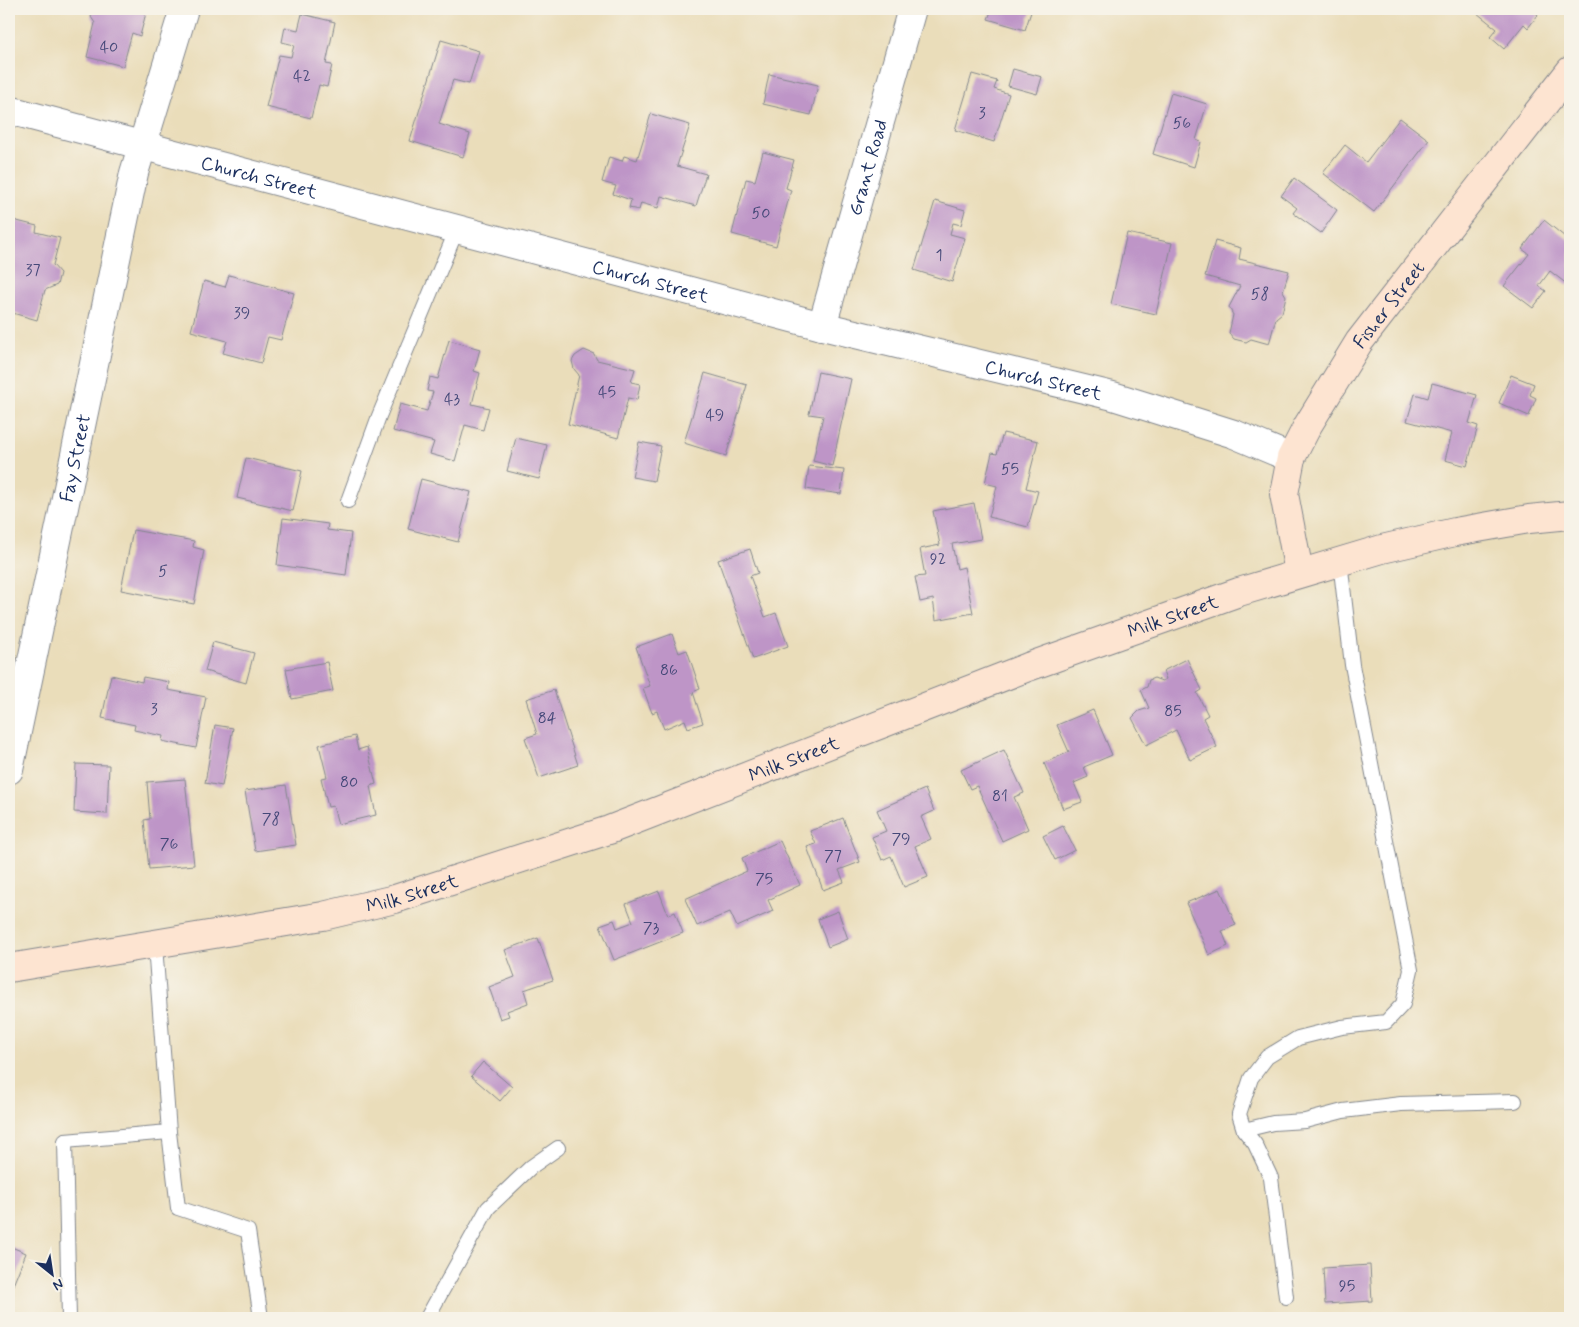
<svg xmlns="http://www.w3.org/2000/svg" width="1579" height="1327" viewBox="0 0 1579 1327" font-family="Mynerve,sans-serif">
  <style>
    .building { fill: #be95c7 }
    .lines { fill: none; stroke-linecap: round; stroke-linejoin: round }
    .service-casing { stroke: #82868c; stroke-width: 16 }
    .minor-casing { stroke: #82868c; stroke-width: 30 }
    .tertiary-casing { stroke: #82868c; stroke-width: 30 }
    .secondary-casing { stroke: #82868c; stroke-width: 30 }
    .service { stroke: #fff; stroke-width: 14 }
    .minor { stroke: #fff; stroke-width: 28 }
    .tertiary { stroke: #fff; stroke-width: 28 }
    .secondary { stroke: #fde4d1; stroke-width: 28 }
    .labels { text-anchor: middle; stroke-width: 4; stroke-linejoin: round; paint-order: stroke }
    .number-label { font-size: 16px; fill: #444878 }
    .street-label { font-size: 19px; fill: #1b2f5e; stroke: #f7f3e8 }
  </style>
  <rect width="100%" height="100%" fill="#f7f3e8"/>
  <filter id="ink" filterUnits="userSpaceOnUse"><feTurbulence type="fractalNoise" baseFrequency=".02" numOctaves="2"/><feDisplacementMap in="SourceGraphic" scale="10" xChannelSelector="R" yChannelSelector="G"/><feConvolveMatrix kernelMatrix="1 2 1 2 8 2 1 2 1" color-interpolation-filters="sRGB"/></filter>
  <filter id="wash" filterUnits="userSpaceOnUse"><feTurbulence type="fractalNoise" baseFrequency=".0096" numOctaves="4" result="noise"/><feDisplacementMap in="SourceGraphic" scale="20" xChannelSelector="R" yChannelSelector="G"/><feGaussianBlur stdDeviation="1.12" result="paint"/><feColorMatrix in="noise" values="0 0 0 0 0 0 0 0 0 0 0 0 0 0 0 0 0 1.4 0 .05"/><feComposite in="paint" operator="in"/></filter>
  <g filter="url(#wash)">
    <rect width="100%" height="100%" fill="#eaddba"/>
    <g id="blocks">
      <g class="building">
        <path d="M 94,9 L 147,9 L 140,36 L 132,33 L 123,66 L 87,57 L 95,23 L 91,17 Z"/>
        <path d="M 992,9 L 1032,9 L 1025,30 L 988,19 Z"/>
        <path d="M 1472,9 L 1534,9 L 1533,10 L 1538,15 L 1528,28 L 1524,24 L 1504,49 L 1490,37 L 1497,29 Z"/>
        <path d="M 302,14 L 335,22 L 326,64 L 332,65 L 327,87 L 319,85 L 311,118 L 266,107 L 279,55 L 291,57 L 294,45 L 282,42 L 285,27 L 298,30 Z"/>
        <path d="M 441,40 L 479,51 L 469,84 L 453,80 L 439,124 L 470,134 L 463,157 L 410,141 Z"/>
        <path d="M 1013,69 L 1042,77 L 1037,94 L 1008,86 Z"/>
        <path d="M 769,74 L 818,85 L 811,115 L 763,104 Z"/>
        <path d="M 972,74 L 997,81 L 994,89 L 1009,94 L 994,142 L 955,130 Z"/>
        <path d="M 1171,93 L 1207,104 L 1196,140 L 1201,142 L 1194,167 L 1153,154 Z"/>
        <path d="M 651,114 L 690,125 L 677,166 L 706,174 L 696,206 L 661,196 L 658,208 L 641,203 L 639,210 L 629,208 L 631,200 L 613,194 L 616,186 L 602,182 L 609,157 L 622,161 L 624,156 L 637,160 Z"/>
        <path d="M 1400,118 L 1429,140 L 1374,212 L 1323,173 L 1345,145 L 1366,162 Z"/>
        <path d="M 763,152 L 794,160 L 786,188 L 791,190 L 776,246 L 732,234 L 746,179 L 755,181 Z"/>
        <path d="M 1294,178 L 1337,210 L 1321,233 L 1293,213 L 1297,208 L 1281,196 Z"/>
        <path d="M 935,201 L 965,210 L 961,225 L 953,223 L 950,234 L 965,238 L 952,282 L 914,270 Z"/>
        <path d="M 9,219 L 37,226 L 36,232 L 60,238 L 53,265 L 60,273 L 57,285 L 45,290 L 37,320 L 9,312 Z"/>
        <path d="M 1544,220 L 1570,241 L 1570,282 L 1568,285 L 1550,271 L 1539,286 L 1546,291 L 1533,308 L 1504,286 L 1529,254 L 1522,249 Z"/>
        <path d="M 1127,233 L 1172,243 L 1156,314 L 1111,304 Z"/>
        <path d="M 1215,241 L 1241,248 L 1239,259 L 1289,271 L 1283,291 L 1286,296 L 1282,313 L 1276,318 L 1269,344 L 1251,339 L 1246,342 L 1234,339 L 1229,333 L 1233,315 L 1229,307 L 1240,286 L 1205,276 Z"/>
        <path d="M 229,275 L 294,293 L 281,340 L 268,337 L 261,363 L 223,353 L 227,341 L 191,331 L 204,281 L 225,287 Z"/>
        <path d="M 449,340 L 480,349 L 474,371 L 480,373 L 472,404 L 489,408 L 483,430 L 465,425 L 455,461 L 430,454 L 434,442 L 393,431 L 400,404 L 427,411 L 433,392 L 427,391 L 430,377 L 438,379 Z"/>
        <path d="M 584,350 L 594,354 L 597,360 L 635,369 L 631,382 L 640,384 L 637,400 L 628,398 L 618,438 L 568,424 L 579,375 L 574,369 L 572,361 L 575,356 Z"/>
        <path d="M 818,372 L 851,379 L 832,466 L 813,461 L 823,416 L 809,414 Z"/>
        <path d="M 705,373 L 747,385 L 726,456 L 684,443 Z"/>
        <path d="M 1511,375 L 1534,384 L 1530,395 L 1536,398 L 1529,416 L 1499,403 Z"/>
        <path d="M 1432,383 L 1477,395 L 1469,423 L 1478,426 L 1467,466 L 1445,460 L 1452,433 L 1407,421 L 1415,394 L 1428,398 Z"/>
        <path d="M 1003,433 L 1038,441 L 1026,488 L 1038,491 L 1028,527 L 989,517 L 997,486 L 985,483 L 992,453 L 997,454 Z"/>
        <path d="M 516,438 L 547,445 L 539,479 L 507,471 Z"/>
        <path d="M 639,442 L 661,446 L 654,481 L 632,477 Z"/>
        <path d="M 246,458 L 302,471 L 293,511 L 237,498 Z"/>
        <path d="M 809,466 L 844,470 L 841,494 L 806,489 Z"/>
        <path d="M 421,479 L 471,492 L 458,542 L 408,529 Z"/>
        <path d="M 974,503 L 981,539 L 952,544 L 957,569 L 964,567 L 973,613 L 936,620 L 933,599 L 920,602 L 915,577 L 925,576 L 920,549 L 940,545 L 933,511 Z"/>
        <path d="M 283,518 L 328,524 L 327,530 L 351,533 L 346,575 L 277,565 Z"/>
        <path d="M 133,530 L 194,541 L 193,547 L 204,550 L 194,604 L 121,590 Z"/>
        <path d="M 750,549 L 758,573 L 750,576 L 765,617 L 776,613 L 788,646 L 753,659 L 718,560 Z"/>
        <path d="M 672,634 L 679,653 L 687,650 L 700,689 L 693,692 L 703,723 L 688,728 L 685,720 L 664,729 L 657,711 L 652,713 L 643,688 L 650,686 L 636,647 Z"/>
        <path d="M 213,642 L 254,653 L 246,683 L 205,671 Z"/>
        <path d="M 1187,659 L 1202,690 L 1197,693 L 1208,715 L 1203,718 L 1217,747 L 1190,760 L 1176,730 L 1146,745 L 1132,718 L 1139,711 L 1149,708 L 1141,690 L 1147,687 L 1149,680 L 1154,678 L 1162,681 L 1166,679 L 1163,671 Z"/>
        <path d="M 327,662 L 333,691 L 292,699 L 286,669 Z"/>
        <path d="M 111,675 L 142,682 L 143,677 L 169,682 L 168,690 L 206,697 L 196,748 L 162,741 L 163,736 L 134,730 L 135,725 L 102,718 Z"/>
        <path d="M 554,690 L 578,765 L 539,778 L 525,738 L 537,734 L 526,699 Z"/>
        <path d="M 1093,710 L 1112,755 L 1084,767 L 1088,777 L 1074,783 L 1082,802 L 1063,809 L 1044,763 L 1069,752 L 1057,725 Z"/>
        <path d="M 215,725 L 233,728 L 222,786 L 205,783 Z"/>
        <path d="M 355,736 L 358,750 L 367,747 L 376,784 L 370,786 L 376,815 L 338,824 L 333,806 L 328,807 L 321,778 L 327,777 L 319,745 Z"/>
        <path d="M 1004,750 L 1024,793 L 1014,797 L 1028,829 L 1002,841 L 977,786 L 970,789 L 961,770 Z"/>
        <path d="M 76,764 L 109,765 L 107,814 L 74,812 Z"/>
        <path d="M 185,779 L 194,865 L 149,869 L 144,820 L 150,819 L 147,782 Z"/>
        <path d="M 286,785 L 296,845 L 255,851 L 245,791 Z"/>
        <path d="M 925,789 L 934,811 L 921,817 L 931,839 L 915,846 L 928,877 L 904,887 L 891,856 L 882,860 L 872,837 L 886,831 L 877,810 Z"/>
        <path d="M 843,818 L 860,862 L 839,870 L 844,882 L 823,890 L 807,847 L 816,844 L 810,831 Z"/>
        <path d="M 1063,826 L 1075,850 L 1055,860 L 1043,836 Z"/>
        <path d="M 780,841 L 800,885 L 768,900 L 773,911 L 737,927 L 730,912 L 697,926 L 685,899 L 747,871 L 742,858 Z"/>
        <path d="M 1220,889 L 1236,925 L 1222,931 L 1228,946 L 1209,955 L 1186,903 Z"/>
        <path d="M 659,891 L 668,915 L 675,912 L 683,933 L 614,960 L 600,925 L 614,920 L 617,928 L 633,922 L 626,904 Z"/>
        <path d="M 838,911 L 848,939 L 828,947 L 818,919 Z"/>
        <path d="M 538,938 L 553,980 L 524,990 L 528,1003 L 507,1011 L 509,1016 L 500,1019 L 489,987 L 515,977 L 505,950 Z"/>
        <path d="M 483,1062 L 512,1087 L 500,1101 L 471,1076 Z"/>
        <path d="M 9,1246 L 26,1253 L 9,1295 Z"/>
        <path d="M 1370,1265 L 1372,1301 L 1325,1304 L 1323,1268 Z"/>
      </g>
    </g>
  </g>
  <g filter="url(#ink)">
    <use href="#blocks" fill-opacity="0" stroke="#82868c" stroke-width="1"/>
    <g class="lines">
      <defs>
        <g id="service">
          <path d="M 348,501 L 379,416 L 457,229"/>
          <path d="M 1244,1130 L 1273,1123 L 1305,1121 L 1343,1111 L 1401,1104 L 1515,1101"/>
          <path d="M 169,1132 L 178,1208 L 248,1231 L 261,1318"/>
          <path d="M 1286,1297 L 1271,1178 L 1255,1144 L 1244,1130 L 1239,1114 L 1251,1078 L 1267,1057 L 1298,1038 L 1342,1027 L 1386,1022 L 1403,1004 L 1411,970 L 1352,665 L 1340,561"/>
          <path d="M 69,1318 L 65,1141 L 169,1132 L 155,945"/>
          <path d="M 427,1318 L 488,1208 L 531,1167 L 558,1148"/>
        </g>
        <g id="minor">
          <path id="s1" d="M 822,326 L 912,9"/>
          <path id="s2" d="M 9,770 L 134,173 L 184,9"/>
        </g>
        <g id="tertiary">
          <path id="s3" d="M 9,110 L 822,326 L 1113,396 L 1234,434 L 1291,458"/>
        </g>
        <g id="secondary">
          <path id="s4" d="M 1299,572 L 1284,494 L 1291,458 L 1308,425 L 1359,342 L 1570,71"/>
          <path id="s5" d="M 9,968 L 323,916 L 395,899 L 609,830 L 1028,667 L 1239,592 L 1382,549 L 1455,532 L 1529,519 L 1570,515"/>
        </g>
      </defs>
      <use href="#service" class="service-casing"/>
      <use href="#minor" class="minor-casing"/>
      <use href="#tertiary" class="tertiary-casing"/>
      <use href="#secondary" class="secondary-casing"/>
      <use href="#service" class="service"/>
      <use href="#minor" class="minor"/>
      <use href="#tertiary" class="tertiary"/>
      <use href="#secondary" class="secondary"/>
    </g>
  </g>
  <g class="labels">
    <g class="number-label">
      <text x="109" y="52">40</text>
      <text x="302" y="81">42</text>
      <text x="982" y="118">3</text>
      <text x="1182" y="128">56</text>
      <text x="761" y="218">50</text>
      <text x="939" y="260">1</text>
      <text x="33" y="275">37</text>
      <text x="1260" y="299">58</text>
      <text x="242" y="318">39</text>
      <text x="607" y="397">45</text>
      <text x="452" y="404">43</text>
      <text x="715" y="420">49</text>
      <text x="1010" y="474">55</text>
      <text x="938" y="564">92</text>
      <text x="163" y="576">5</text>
      <text x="669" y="675">86</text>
      <text x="154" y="714">3</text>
      <text x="1173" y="716">85</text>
      <text x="547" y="723">84</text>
      <text x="349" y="787">80</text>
      <text x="1000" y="801">81</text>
      <text x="271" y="824">78</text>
      <text x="901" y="844">79</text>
      <text x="169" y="849">76</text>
      <text x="833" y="861">77</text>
      <text x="764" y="884">75</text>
      <text x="651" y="933">73</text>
      <text x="1347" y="1291">95</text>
    </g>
    <g class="street-label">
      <text dy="7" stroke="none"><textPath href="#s1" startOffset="165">Grant Road</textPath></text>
      <text dy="7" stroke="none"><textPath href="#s3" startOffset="259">Church Street</textPath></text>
      <text dy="7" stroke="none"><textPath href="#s3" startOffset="664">Church Street</textPath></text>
      <text dy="7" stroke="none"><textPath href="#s4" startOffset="298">Fisher Street</textPath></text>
      <text dy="7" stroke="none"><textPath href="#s3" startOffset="1069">Church Street</textPath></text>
      <text dy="7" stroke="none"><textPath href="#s2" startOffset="319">Fay Street</textPath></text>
      <text dy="7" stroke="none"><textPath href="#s5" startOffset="1220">Milk Street</textPath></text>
      <text dy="7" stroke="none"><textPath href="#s5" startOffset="815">Milk Street</textPath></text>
      <text dy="7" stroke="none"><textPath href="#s5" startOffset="410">Milk Street</textPath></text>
    </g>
  </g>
  <rect width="1579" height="1327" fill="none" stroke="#f7f3e8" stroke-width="30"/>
  <g transform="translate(52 1274) rotate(150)" stroke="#f7f3e8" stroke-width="4" paint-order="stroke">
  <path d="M0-4L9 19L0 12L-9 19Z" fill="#1b2f5e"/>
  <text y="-8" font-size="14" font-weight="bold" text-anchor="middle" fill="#1b2f5e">N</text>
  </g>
</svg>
